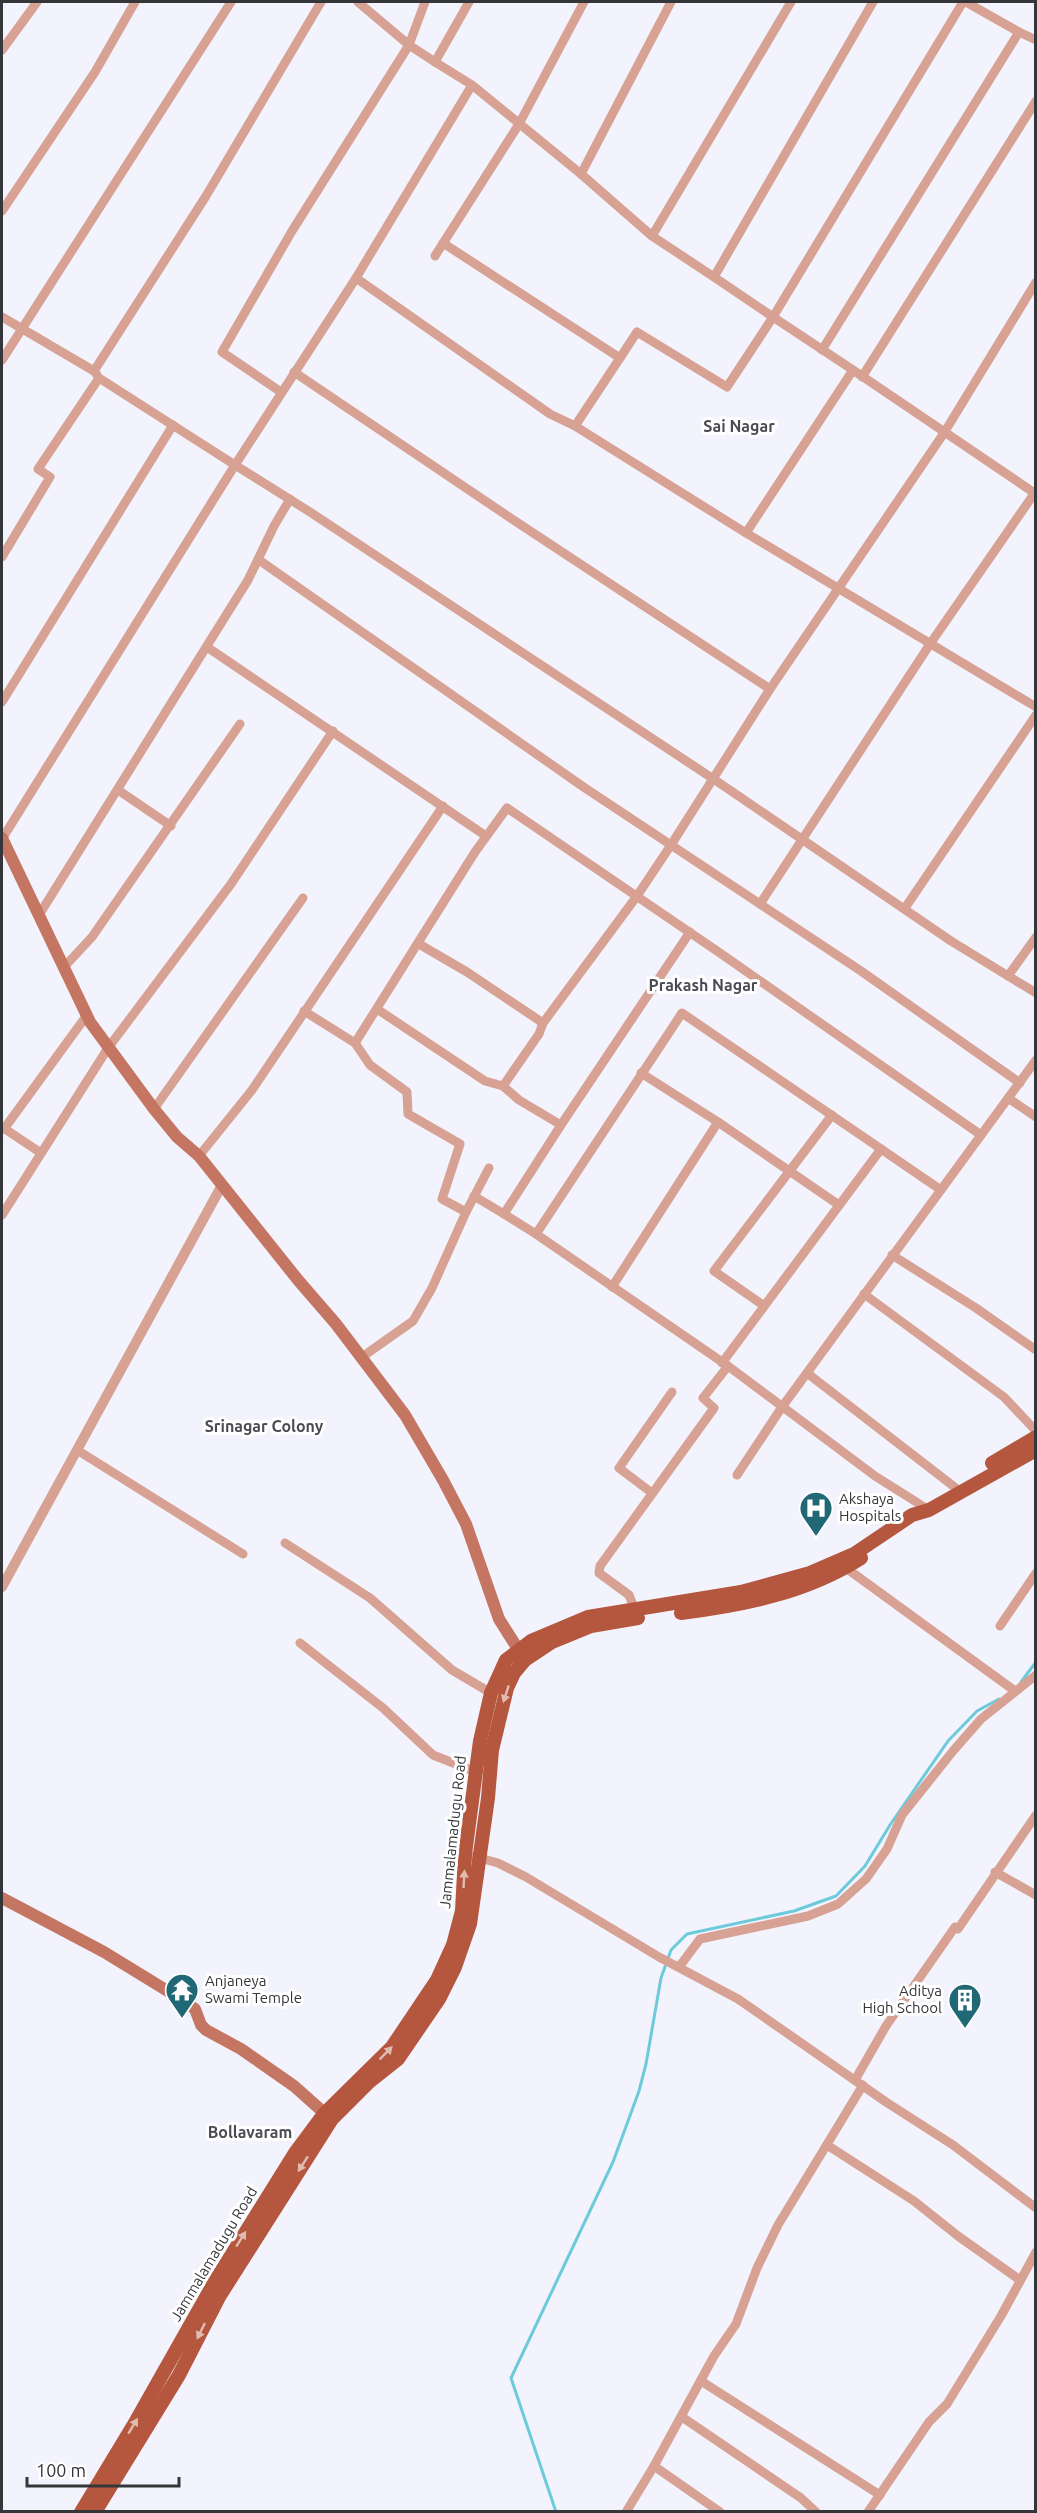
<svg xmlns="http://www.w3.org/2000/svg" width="1037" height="2513" viewBox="0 0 1037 2513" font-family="Ubuntu,sans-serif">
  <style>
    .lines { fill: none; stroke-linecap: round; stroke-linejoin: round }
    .stream { stroke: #6ccada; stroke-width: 3 }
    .minor { stroke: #d7a193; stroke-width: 9 }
    .tertiary { stroke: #d7a193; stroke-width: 10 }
    .secondary { stroke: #c57663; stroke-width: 12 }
    .primary { stroke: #b5563f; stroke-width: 14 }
    .oneway { fill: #e1bbb2 }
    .labels { text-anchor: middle; stroke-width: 6; stroke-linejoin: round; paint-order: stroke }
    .poi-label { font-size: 15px; fill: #353639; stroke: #fff; text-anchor: start }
    .street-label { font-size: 15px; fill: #353639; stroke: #fff }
    .neighbourhood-label { font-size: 16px; font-weight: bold; fill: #4b4c53; stroke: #fff }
  </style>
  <rect width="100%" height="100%" fill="#f2f3fc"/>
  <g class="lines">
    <g class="stream">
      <path d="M 1021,1682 L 1036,1662"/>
      <path d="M 556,2512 L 511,2378 L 613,2162 L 639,2091 L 646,2064 L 661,1978 L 671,1950 L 687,1934 L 794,1911 L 836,1896 L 865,1866 L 890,1825 L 948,1741 L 977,1711 L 999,1699"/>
    </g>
    <g class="minor">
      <path d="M 425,2 L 409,45 L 435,62"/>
      <path d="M 469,2 L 435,62 L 472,85 L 581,174"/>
      <path d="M 966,2 L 1019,32"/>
      <path d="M 2,50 L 37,2"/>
      <path d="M 2,211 L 95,72 L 135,2"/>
      <path d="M 652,236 L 581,174 L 671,2"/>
      <path d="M 443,243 L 620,358 L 637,332 L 727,387 L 773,317 L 714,277 L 873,2"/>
      <path d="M 435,256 L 519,124 L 584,2"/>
      <path d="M 714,277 L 652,236 L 791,2"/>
      <path d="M 356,278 L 472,85"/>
      <path d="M 2,317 L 94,371 L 97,375"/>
      <path d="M 822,350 L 1019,32 L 1036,40"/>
      <path d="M 2,360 L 231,2"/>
      <path d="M 853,370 L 773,317 L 963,2"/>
      <path d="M 94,371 L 206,196 L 321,2"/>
      <path d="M 294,372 L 512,519 L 770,689"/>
      <path d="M 862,377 L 1036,101"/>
      <path d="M 281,392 L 222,352 L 292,231 L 409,45 L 358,2"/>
      <path d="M 575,426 L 620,358"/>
      <path d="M 746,533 L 853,370 L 1036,494"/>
      <path d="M 2,557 L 50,477 L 38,469 L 99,378 L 235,465 L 356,278 L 550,414 L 575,426 L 746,533 L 1036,707"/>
      <path d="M 259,560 L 585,788 L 861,971 L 1020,1083"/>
      <path d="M 207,647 L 486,836"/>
      <path d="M 2,702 L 173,425"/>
      <path d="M 118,790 L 171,826"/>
      <path d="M 2,839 L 235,465 L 310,512 L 715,780 L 951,941 L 1036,993"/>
      <path d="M 760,904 L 930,644 L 1036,491"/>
      <path d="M 905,908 L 1036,715"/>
      <path d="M 39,915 L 248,580 L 274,526 L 290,499"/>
      <path d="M 690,932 L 561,1125 L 504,1214 L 536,1234 L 728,1366 L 875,1476 L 929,1510"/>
      <path d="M 419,944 L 467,972 L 543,1023"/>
      <path d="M 65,966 L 92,937 L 240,724"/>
      <path d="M 1008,976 L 1036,937"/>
      <path d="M 377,1009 L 485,1081 L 503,1086 L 519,1100 L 561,1125"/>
      <path d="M 304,1011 L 355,1043 L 370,1065 L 407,1092 L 408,1114 L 460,1144 L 442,1199 L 466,1212 L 432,1288 L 413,1321 L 362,1357"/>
      <path d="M 355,1043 L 475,852 L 507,808 L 720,953 L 981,1135"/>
      <path d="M 641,1073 L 718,1122"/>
      <path d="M 503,1086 L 539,1034 L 543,1023 L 637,896 L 671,845 L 770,689 L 944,433 L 1036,282"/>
      <path d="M 1008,1098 L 1036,1117"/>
      <path d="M 154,1109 L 303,898"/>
      <path d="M 2,1127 L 41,1153"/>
      <path d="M 4,1129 L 87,1015"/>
      <path d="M 199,1156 L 252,1090 L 443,806"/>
      <path d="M 474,1196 L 504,1214"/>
      <path d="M 466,1212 L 489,1168"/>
      <path d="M 2,1215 L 108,1048 L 231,884 L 333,731"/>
      <path d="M 536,1234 L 682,1013 L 941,1190"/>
      <path d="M 892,1255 L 976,1308 L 1036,1350"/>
      <path d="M 612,1287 L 718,1122 L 839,1205"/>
      <path d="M 864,1294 L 1004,1397 L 1036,1431"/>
      <path d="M 763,1305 L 714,1271 L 832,1115"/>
      <path d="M 722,1363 L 881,1149"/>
      <path d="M 807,1373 L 961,1492"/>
      <path d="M 77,1450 L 243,1554"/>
      <path d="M 737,1475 L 782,1407 L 1036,1060"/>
      <path d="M 652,1493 L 619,1468 L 672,1392"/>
      <path d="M 285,1543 L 370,1598 L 452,1670 L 491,1693"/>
      <path d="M 846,1568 L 1015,1691"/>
      <path d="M 635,1610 L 629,1595 L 599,1573 L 600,1566 L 714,1408 L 703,1398 L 728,1366"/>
      <path d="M 1000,1626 L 1036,1573"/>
      <path d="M 300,1643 L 383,1708 L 433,1755 L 476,1772"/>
      <path d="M 465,1854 L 498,1863 L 526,1877 L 659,1957 L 738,1999 L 886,2102 L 953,2145 L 1036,2208"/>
      <path d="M 995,1872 L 1036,1895"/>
      <path d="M 679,1967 L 700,1939 L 808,1916 L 838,1904 L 866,1879 L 887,1849 L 902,1815 L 953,1751 L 981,1719 L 1036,1675"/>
      <path d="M 855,2080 L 886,2026 L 955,1927 L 958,1929 L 1036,1815"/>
      <path d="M 827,2145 L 914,2201 L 958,2236 L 1020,2280"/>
      <path d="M 701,2381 L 880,2495"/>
      <path d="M 682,2417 L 801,2498 L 816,2512"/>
      <path d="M 654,2466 L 720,2512"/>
      <path d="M 626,2512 L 654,2466 L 714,2356 L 736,2324 L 757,2268 L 778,2225 L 863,2085"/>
      <path d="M 868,2512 L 929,2422 L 947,2404 L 1001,2316 L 1036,2252"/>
    </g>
    <path class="tertiary" d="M 2,1587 L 222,1185"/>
    <g class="secondary">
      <path d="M 2,838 L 90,1022 L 154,1109 L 177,1137 L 199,1156 L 298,1280 L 336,1324 L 405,1415 L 443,1480 L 466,1524 L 499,1619 L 523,1657"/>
      <path d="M 2,1898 L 104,1952 L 184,2001 L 195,2009 L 201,2025 L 206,2030 L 241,2049 L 294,2086 L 331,2119"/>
    </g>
    <g class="primary">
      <path d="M 992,1463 L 1036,1437"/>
      <path d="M 681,1613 C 744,1605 806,1593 861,1558"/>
      <path d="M 81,2512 L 136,2421 L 214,2283 L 295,2153 L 324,2114 L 392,2047 L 437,1980 L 453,1945 L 462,1911 L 465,1854 L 480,1741 L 491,1693 L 506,1660 L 531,1641 L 588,1617 L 741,1592 L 810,1573 L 854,1554 L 912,1515 L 929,1510 L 1036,1450"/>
      <path d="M 95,2512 L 179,2375 L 219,2297 L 332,2119 L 369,2082 L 398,2059 L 439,1999 L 455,1967 L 470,1924 L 488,1798 L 492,1750 L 507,1688 L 514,1673 L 525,1660 L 552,1642 L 591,1626 L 638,1618"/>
    </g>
  </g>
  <defs><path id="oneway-solid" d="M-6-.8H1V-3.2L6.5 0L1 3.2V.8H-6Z" transform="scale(1.5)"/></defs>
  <g class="oneway">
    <use href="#oneway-solid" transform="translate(506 1694) rotate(108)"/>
    <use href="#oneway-solid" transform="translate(464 1879) rotate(-87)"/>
    <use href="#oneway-solid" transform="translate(386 2053) rotate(-45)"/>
    <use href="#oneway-solid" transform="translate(303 2164) rotate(123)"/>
    <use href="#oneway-solid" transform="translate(241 2239) rotate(-58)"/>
    <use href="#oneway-solid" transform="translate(201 2331) rotate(116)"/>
    <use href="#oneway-solid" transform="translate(133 2426) rotate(-59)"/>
  </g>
  <defs>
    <symbol id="hospital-pin" viewBox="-11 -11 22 30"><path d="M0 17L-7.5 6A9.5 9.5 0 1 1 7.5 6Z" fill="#206875" stroke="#fff"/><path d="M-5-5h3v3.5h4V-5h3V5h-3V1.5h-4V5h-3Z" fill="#fff"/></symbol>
    <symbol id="temple-pin" viewBox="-11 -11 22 30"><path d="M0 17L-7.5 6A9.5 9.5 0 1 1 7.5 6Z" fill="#206875" stroke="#fff"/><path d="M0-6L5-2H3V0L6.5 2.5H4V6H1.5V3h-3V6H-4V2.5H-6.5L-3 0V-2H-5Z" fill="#fff"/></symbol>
    <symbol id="building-pin" viewBox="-11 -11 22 30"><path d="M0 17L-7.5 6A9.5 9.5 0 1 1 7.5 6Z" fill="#206875" stroke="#fff"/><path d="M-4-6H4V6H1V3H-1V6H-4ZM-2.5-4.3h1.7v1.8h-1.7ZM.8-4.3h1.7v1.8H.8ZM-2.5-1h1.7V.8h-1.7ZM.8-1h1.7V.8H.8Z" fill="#fff"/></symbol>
  </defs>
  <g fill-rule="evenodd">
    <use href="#hospital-pin" x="797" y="1489" width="38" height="52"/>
    <use href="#temple-pin" x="163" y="1971" width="38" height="52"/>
    <use href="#building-pin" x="946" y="1981" width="38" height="52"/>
  </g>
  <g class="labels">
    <g class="poi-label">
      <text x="839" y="1504">Akshaya<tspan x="839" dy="17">Hospitals</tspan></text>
      <text x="205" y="1986">Anjaneya<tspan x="205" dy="17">Swami Temple</tspan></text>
      <text x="942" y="1996" text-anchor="end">Aditya<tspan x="942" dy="17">High School</tspan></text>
    </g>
    <g class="street-label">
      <text transform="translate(453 1832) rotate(-84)" y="5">Jammalamadugu Road</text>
      <text transform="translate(214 2254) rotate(-59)" y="5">Jammalamadugu Road</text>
    </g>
    <g class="neighbourhood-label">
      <text x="739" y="432">Sai Nagar</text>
      <text x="703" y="991">Prakash Nagar</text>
      <text x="264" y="1432">Srinagar Colony</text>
      <text x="250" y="2138">Bollavaram</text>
    </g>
  </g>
  <rect width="1037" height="2513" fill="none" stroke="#353639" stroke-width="6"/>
  <path d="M27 2477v9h152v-9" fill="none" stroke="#353639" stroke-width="3"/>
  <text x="36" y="2477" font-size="18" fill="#353639" stroke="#ffffff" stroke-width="4.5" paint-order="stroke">100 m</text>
</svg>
